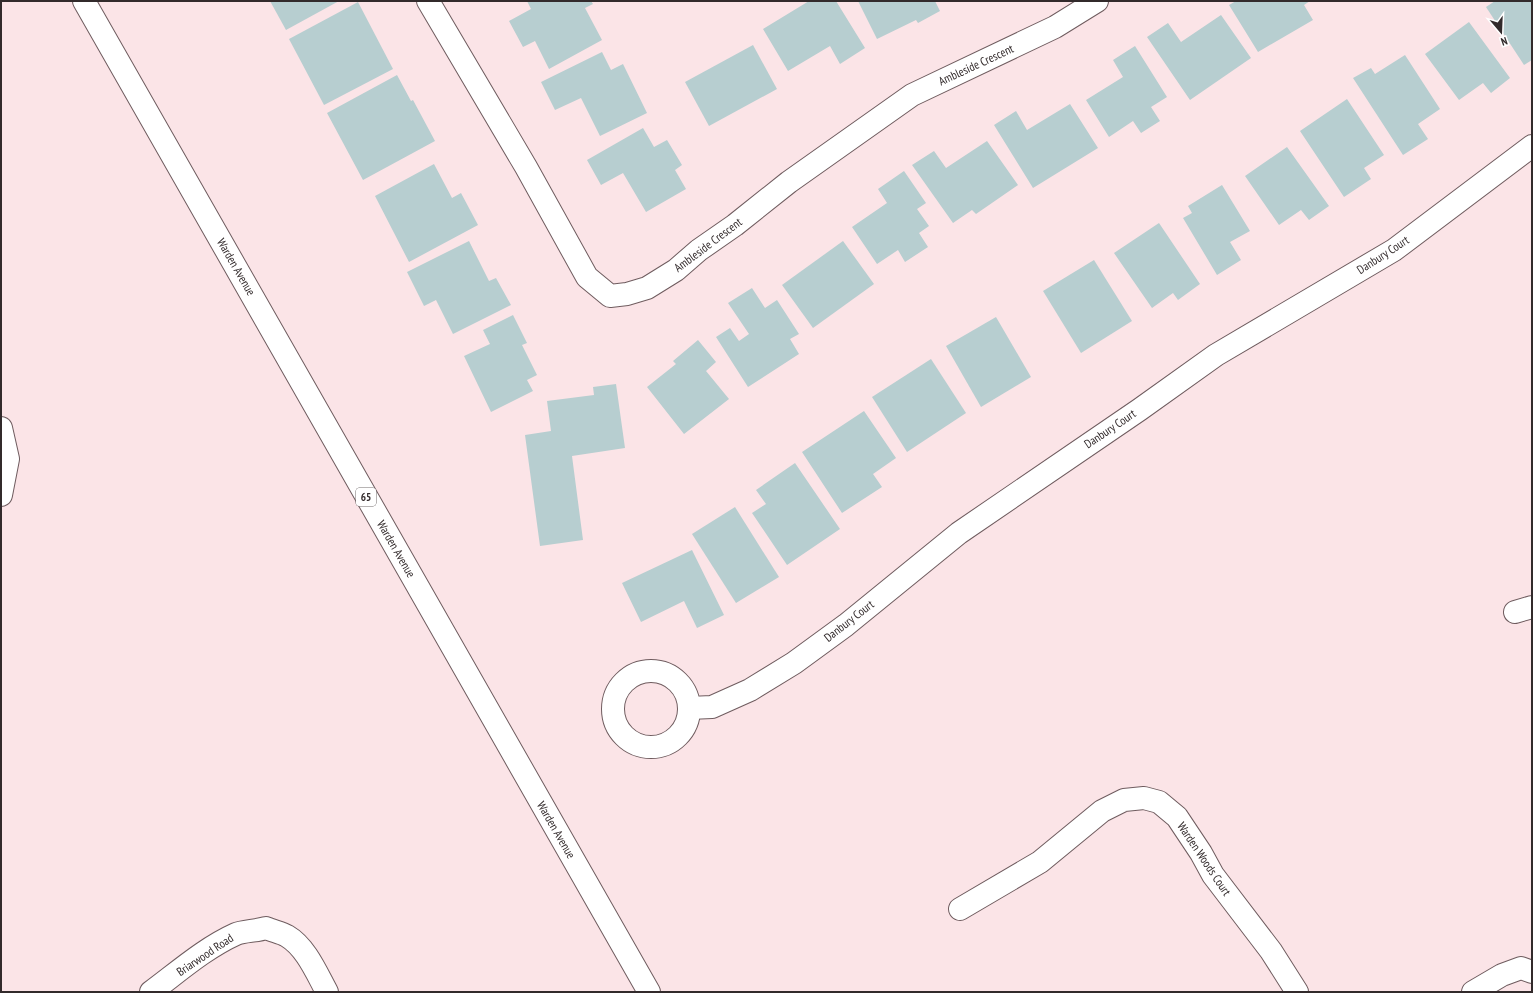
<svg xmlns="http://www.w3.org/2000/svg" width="1533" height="993" viewBox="0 0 1533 993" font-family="'PT Sans Narrow',sans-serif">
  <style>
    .building { fill: #b7ced0 }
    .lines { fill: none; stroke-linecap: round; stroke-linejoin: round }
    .minor-casing { stroke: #6f5c5f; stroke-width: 24 }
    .major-casing { stroke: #6f5c5f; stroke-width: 24 }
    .minor { stroke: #fff; stroke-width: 22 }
    .major { stroke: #fff; stroke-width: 22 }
    .labels { text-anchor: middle; stroke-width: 3; stroke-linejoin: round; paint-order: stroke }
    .shield { fill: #fff; stroke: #706a6b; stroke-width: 1 }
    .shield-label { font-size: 11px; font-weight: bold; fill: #322a2b }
    .street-label { font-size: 12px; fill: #322a2b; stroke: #fff }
  </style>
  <rect width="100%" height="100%" fill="#fbe4e7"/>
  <g class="building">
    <path d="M 270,1 L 339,1 L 286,30 Z"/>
    <path d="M 527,1 L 591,1 L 593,4 L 585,8 L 602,40 L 549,69 L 535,41 L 523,47 L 509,21 L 531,9 Z"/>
    <path d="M 809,1 L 836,1 L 865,48 L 840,64 L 830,46 L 788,71 L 763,29 Z"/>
    <path d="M 858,1 L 935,1 L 940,11 L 918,23 L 916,20 L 877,39 Z"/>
    <path d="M 1236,1 L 1310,1 L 1304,5 L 1313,20 L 1258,52 L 1229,5 Z"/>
    <path d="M 1495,1 L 1532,1 L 1532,60 L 1524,65 L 1486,7 Z"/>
    <path d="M 358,2 L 393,69 L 324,105 L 289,39 Z"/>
    <path d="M 1221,15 L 1251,58 L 1190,100 L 1147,37 L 1168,23 L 1181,42 Z"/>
    <path d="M 1469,22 L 1510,78 L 1491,93 L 1483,83 L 1459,100 L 1425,54 Z"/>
    <path d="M 753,45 L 777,89 L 709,126 L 685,82 Z"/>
    <path d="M 1135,46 L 1167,97 L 1151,107 L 1160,121 L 1141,133 L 1133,121 L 1109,137 L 1086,100 L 1123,77 L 1113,60 Z"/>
    <path d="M 602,52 L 611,70 L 623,64 L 647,113 L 600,136 L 581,98 L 555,110 L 541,82 Z"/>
    <path d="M 1405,55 L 1440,109 L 1418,124 L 1428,139 L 1403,155 L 1353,78 L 1371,68 L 1375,74 Z"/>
    <path d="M 397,75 L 411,101 L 413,100 L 435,141 L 363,180 L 327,113 Z"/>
    <path d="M 1347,99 L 1384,155 L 1364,168 L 1371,179 L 1344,197 L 1300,131 Z"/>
    <path d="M 1070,104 L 1098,148 L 1033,188 L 994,125 L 1016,111 L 1027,130 Z"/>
    <path d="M 643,128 L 654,147 L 667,140 L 682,165 L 675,170 L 686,189 L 646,212 L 623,173 L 601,185 L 587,160 Z"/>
    <path d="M 987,141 L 1018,185 L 976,214 L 972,210 L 953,223 L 912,165 L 934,151 L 946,168 Z"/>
    <path d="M 1287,147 L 1329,206 L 1309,220 L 1301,210 L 1279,225 L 1245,176 Z"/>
    <path d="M 434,164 L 452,198 L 461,193 L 478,225 L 409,262 L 375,196 Z"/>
    <path d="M 904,171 L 926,203 L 917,209 L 929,226 L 919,233 L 928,247 L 905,262 L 898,250 L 877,264 L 852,227 L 887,203 L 878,189 Z"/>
    <path d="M 1222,185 L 1250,231 L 1230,242 L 1241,260 L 1217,275 L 1183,218 L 1192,213 L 1188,206 Z"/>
    <path d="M 1159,223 L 1200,284 L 1178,300 L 1173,293 L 1152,308 L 1114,253 Z"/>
    <path d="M 469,241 L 489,281 L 496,278 L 511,305 L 453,334 L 436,300 L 424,306 L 407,272 Z"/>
    <path d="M 843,241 L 874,284 L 813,328 L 782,285 Z"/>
    <path d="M 1094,260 L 1132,321 L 1081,353 L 1043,291 Z"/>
    <path d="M 752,288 L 765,308 L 777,300 L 799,334 L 790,339 L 799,354 L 748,387 L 716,337 L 730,328 L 739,341 L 749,334 L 728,303 Z"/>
    <path d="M 513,315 L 527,343 L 522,345 L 537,375 L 527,380 L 533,391 L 491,412 L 464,356 L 490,344 L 483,330 Z"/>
    <path d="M 996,317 L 1031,377 L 981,407 L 946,346 Z"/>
    <path d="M 698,340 L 716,362 L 706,371 L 729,399 L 684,434 L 647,387 L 676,364 L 673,361 Z"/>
    <path d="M 931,359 L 966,413 L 907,452 L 872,397 Z"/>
    <path d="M 616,384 L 625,448 L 572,456 L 583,540 L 540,546 L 525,435 L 551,431 L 547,401 L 594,395 L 593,387 Z"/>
    <path d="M 864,411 L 896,458 L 873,474 L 882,487 L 842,513 L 802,452 Z"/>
    <path d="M 795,463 L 840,529 L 787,565 L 752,513 L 766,504 L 756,490 Z"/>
    <path d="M 735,507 L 779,577 L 736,603 L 692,534 Z"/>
    <path d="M 692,550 L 724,615 L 697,628 L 684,601 L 641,622 L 622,583 Z"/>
  </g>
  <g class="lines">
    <defs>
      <g id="minor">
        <path d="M 428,1 L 526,167 L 587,277 L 610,296 L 627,294 L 647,288 L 676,270 L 699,250 L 735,225 L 789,182 L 912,95 L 1055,27 L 1097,1"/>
        <path d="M 1,428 L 8,459 L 1,495"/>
        <path d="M 1515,612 L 1532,607"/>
        <circle cx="651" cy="709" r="38"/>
        <path d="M 689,708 L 712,707 L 750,690 L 794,663 L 846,625 L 959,533 L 1139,410 L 1216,355 L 1394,250 L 1532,146"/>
        <path d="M 960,909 L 1040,862 L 1102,811 L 1124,800 L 1144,798 L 1159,802 L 1177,817 L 1201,853 L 1213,875 L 1271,951 L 1297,992"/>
        <path d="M 151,992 C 178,972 205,948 236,934 C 243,931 257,931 266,928 C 273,931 282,933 287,936 C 306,947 317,974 327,992"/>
        <path d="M 1473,992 L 1502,975 L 1521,968 L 1532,972"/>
      </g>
      <path id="major" d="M 84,1 L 649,992"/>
    </defs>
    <use href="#minor" class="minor-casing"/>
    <use href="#major" class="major-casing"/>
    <use href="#minor" class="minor"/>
    <use href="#major" class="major"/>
  </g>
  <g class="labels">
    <rect class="shield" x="356" y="488" width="20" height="18" rx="3"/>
    <g class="shield-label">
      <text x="366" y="501">65</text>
    </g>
    <g class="street-label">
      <text transform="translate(976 65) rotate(-25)" y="4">Ambleside Crescent</text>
      <text transform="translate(708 245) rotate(-37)" y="4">Ambleside Crescent</text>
      <text transform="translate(1383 255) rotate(-33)" y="4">Danbury Court</text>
      <text transform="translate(236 267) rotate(60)" y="4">Warden Avenue</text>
      <text transform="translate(1110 429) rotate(-34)" y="4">Danbury Court</text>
      <text transform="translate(396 549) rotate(60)" y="4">Warden Avenue</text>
      <text transform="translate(849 621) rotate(-38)" y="4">Danbury Court</text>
      <text transform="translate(556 830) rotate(60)" y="4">Warden Avenue</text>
      <text transform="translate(1204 859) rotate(56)" y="4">Warden Woods Court</text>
      <text transform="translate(205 955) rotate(-34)" y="4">Briarwood Road</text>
    </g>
  </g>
  <rect width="1533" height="993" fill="none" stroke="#322a2b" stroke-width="4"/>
  <g transform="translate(1501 32) rotate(161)" stroke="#ffffff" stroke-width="3" paint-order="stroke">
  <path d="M0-3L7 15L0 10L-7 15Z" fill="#322a2b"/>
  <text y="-6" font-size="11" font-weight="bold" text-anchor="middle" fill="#322a2b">N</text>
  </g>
</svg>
